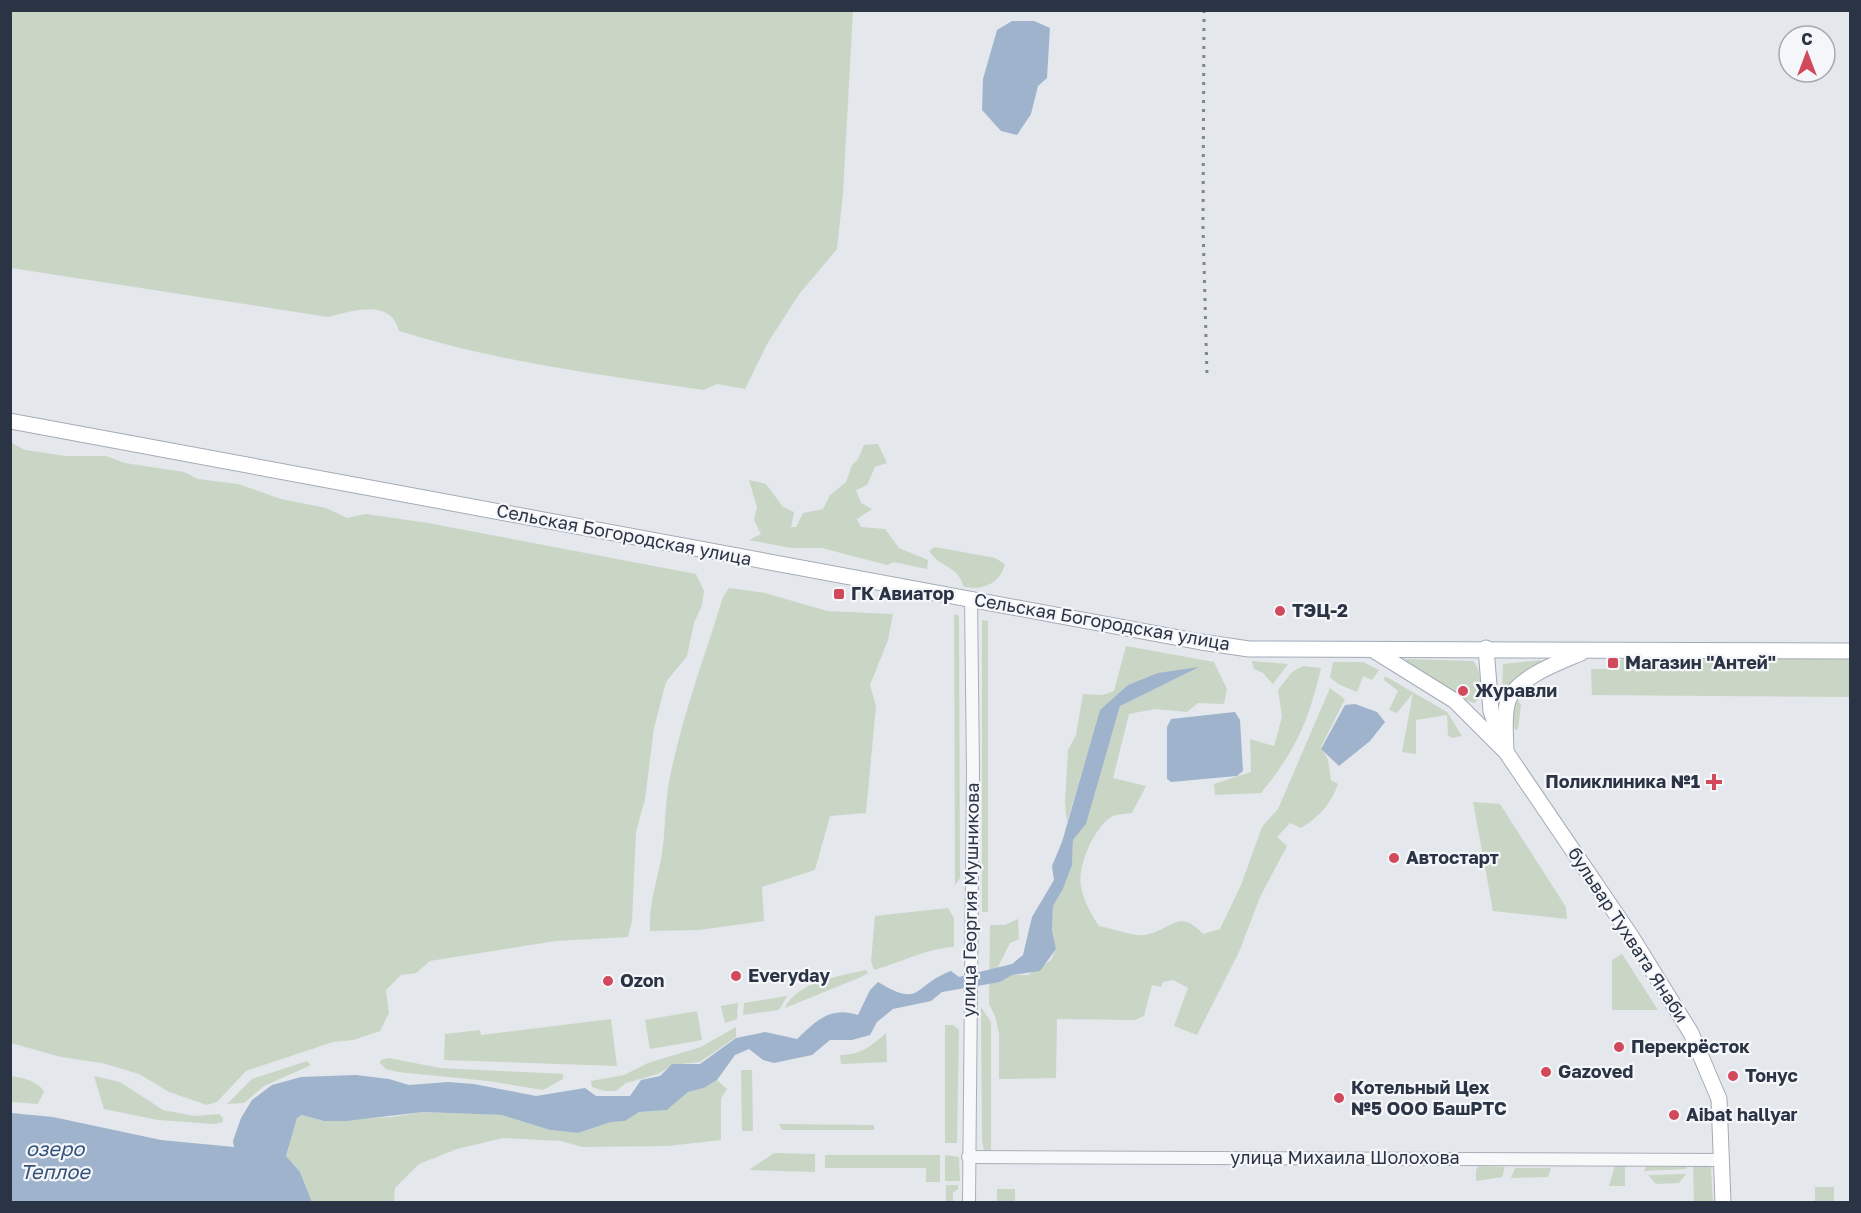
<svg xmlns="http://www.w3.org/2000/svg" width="1861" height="1213" viewBox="0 0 1861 1213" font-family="'Golos Text',sans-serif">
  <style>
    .green { fill: #c9d6c5 }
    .water { fill: #9fb4cc }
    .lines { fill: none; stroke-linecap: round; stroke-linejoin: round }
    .minor-casing { stroke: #a9aeb7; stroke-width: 14 }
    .major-casing { stroke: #a3abb8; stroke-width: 17 }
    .minor { stroke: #f7f8fa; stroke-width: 12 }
    .major { stroke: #fff; stroke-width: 15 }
    .rail { stroke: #7d8696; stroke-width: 3; stroke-dasharray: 3 6; stroke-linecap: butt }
    .poi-dot { fill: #d1495b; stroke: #f4f6f9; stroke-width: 2 }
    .labels { text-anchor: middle; stroke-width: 4.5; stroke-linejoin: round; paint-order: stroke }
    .street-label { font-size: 18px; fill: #2b3445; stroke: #f4f6f9 }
    .poi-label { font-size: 18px; font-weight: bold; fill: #2b3445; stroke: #f4f6f9; text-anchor: start }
    .water-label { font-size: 20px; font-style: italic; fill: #34527a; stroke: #f4f6f9 }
  </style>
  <rect width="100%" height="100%" fill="#e4e7ec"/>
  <g class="green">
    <path d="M 10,11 L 853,11 L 843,193 L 837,249 L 800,293 L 767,344 L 745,389 L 717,384 L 704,390 C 602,375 498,362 399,331 C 391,298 352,311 328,317 L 11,268 Z"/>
    <path d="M 10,442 L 25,450 L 66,456 L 106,456 L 125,463 L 184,472 L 198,479 L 238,484 L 281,499 L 326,508 L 347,518 L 366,514 L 428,523 L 696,574 L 704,591 L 702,605 L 694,623 L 687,656 L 666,682 L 654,728 L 645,799 L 636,832 L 632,921 L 628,937 L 556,941 L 430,961 L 416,973 L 401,975 L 386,990 L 389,1013 L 380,1031 L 353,1040 L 333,1042 L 246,1071 L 217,1102 L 207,1105 L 169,1092 L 139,1074 L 102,1063 L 61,1057 L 11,1043 Z"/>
    <path d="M 878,444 L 887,463 L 875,467 L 867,485 L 856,490 L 861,503 L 872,509 L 857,519 L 861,527 L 885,529 L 899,548 L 928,560 L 927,569 L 894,562 L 887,565 L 822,548 L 791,548 L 749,540 L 761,534 L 754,520 L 757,507 L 749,480 L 766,484 L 783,507 L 794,512 L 791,527 L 796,527 L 803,513 L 823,509 L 830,495 L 846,482 L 852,465 L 858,459 L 864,445 Z"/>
    <path d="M 935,547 L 995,558 L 1005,564 C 999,585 983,590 964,587 C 957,564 941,569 929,551 Z"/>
    <path d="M 729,588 L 765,593 L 827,611 L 893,614 L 888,640 L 870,685 L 876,706 L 866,813 L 830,816 L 815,870 L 762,887 L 764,921 L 699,930 L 650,931 C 649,908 654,891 659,869 C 666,841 664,810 669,782 C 681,719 704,659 723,597 Z"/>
    <path d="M 954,614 L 959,616 L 960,878 L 955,885 Z"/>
    <path d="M 982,620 L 988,621 L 988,912 L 982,912 Z"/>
    <path d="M 1126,646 L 1214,662 L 1227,689 L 1224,704 L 1198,703 L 1187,712 L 1155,709 L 1129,714 L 1113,778 L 1146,786 L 1132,813 C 1126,814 1117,814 1113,816 C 1094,826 1077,867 1081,887 C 1084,902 1091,914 1099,926 C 1112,928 1133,937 1145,935 C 1171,931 1178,907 1203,934 L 1220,929 L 1241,885 L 1262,827 L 1278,809 L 1330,688 L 1345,699 L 1321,747 L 1328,760 L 1331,780 L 1338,784 C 1331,804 1319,817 1301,828 L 1290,823 L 1277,837 L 1287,846 L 1260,897 L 1239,952 L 1197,1035 L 1174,1026 L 1188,988 L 1173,980 L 1163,982 L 1161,987 L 1152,985 L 1144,1016 L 1134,1020 L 1057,1019 L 1056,1078 L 999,1079 L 999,1033 L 995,1016 L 989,1004 L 990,925 L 1005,925 L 1018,919 L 1019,939 L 1010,943 L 997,969 L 1004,979 L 1012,975 L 1028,975 L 1051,960 L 1056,949 L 1052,930 L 1053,906 L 1063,889 L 1072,865 L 1073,840 L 1086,823 L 1120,706 L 1139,694 L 1178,677 L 1101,709 L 1067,822 L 1065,804 L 1068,750 L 1076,735 L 1083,694 L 1103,695 L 1114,691 Z"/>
    <path d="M 1406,659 L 1473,661 C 1481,668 1482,690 1478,700 L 1474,703 L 1463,699 L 1405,662 Z"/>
    <path d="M 1623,659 L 1850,659 L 1850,724 L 1850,697 L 1592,695 L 1591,669 L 1615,669 L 1615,662 Z"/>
    <path d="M 1541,660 L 1541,665 L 1502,693 L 1503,664 Z"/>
    <path d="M 1252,661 L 1288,664 L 1273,684 L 1263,673 L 1254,669 Z"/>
    <path d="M 1333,662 L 1363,662 L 1379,670 L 1372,680 L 1363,676 L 1357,692 L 1338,684 L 1330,677 Z"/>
    <path d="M 1303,666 L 1321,668 C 1308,723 1296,750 1261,793 L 1215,795 L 1214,784 L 1251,772 L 1250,739 L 1274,746 L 1282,717 L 1278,690 L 1292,672 Z"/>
    <path d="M 1385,676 L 1447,712 L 1462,736 L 1452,738 L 1448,735 L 1447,715 L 1416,720 L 1416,754 L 1402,752 L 1413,693 L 1397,713 L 1389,710 L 1398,691 L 1384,680 Z"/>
    <path d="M 1516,698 L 1521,705 L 1518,729 L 1515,730 L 1511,713 Z"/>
    <path d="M 1473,802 L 1500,804 L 1566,907 L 1567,919 L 1493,911 Z"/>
    <path d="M 948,908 L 954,918 L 954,947 C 927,948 900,963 874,970 L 871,961 L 875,916 Z"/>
    <path d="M 1622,954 L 1658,1010 L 1612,1010 L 1612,960 Z"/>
    <path d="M 866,970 L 868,973 L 861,977 L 785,1008 C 795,983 842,975 866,970 Z"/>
    <path d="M 787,996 L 779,1010 L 743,1015 L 744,1003 Z"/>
    <path d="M 738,1003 L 737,1019 L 725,1023 L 721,1006 Z"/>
    <path d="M 981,1007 L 991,1022 L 991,1152 L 984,1151 L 982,1140 Z"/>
    <path d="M 697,1011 L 702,1040 L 650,1049 L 645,1020 Z"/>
    <path d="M 611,1019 L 617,1066 L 444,1060 L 445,1034 L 480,1030 L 481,1035 Z"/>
    <path d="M 945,1025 L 953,1025 L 959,1030 L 957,1143 L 945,1143 Z"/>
    <path d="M 736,1027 L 736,1037 L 700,1062 L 672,1065 L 658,1074 L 626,1083 L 616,1091 L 605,1091 L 592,1087 L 591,1081 L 624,1075 L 648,1063 L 701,1047 Z"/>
    <path d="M 886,1033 L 887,1062 L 841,1064 L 840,1055 C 861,1055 871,1046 886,1033 Z"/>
    <path d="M 389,1058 L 440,1068 L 563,1074 L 563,1079 L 543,1090 L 488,1081 L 398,1072 L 386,1069 L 380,1063 L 381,1060 Z"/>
    <path d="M 307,1061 L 311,1065 L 264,1086 L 244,1103 L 227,1104 L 252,1079 Z"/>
    <path d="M 741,1070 L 752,1070 L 753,1131 L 742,1131 Z"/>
    <path d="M 11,1076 C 24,1078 35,1080 44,1091 L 38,1104 L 11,1102 Z"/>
    <path d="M 94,1076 L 120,1082 L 163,1110 L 194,1116 L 219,1114 L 223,1118 L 223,1122 L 215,1124 L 158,1120 L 104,1109 Z"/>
    <path d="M 717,1080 L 727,1089 L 721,1098 L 721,1140 L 668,1146 L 582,1147 L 561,1141 L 503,1138 L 457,1149 L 419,1164 L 395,1188 L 394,1202 L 312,1202 L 300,1172 L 286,1156 L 297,1118 L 302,1115 L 324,1121 L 392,1117 L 423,1112 L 502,1115 L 550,1130 L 578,1133 L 611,1122 L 625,1121 L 639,1112 L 667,1110 L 688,1092 L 704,1088 Z"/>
    <path d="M 779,1124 L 874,1125 L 874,1130 L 782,1130 Z"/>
    <path d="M 774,1153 L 815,1154 L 815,1172 L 749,1170 Z"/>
    <path d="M 825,1155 L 940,1155 L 940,1182 L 926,1182 L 926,1168 L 825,1168 Z"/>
    <path d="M 945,1155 L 959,1157 L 960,1181 L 945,1181 Z"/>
    <path d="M 1687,1163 L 1687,1169 L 1644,1171 L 1647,1164 Z"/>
    <path d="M 1693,1163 L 1711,1166 L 1713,1202 L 1694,1202 Z"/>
    <path d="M 1615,1165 L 1625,1165 L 1625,1186 L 1609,1186 Z"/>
    <path d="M 1479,1166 L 1505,1167 L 1502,1177 L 1476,1181 L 1476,1170 Z"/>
    <path d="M 1515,1168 L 1551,1168 L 1548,1177 L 1511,1178 Z"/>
    <path d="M 1686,1174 L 1679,1183 L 1656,1184 L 1648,1175 Z"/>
    <path d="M 946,1185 L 958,1185 L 958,1189 L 953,1193 L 953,1202 L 946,1202 Z"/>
    <rect x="1815" y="1187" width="19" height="15"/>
    <rect x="997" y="1189" width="18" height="13"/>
  </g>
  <g class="water">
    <path d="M 1012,21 L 1034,21 L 1050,28 L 1047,78 L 1038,86 L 1031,114 L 1017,135 L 1001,131 L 982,110 L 983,79 L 997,30 Z"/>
    <path d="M 1199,667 L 1120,706 L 1086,824 L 1073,840 L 1072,865 L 1063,889 L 1053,906 L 1052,930 L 1056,949 L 1040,971 L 1012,975 L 1000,982 L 942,992 L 931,1001 L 893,1009 L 877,1022 L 870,1035 L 852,1040 L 830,1040 L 812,1055 L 774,1063 L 763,1060 L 749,1049 L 735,1055 L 717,1080 L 704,1088 L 688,1092 L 667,1110 L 639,1112 L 625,1121 L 611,1122 L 578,1133 L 550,1130 L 502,1115 L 423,1112 L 346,1121 L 324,1121 L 302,1115 L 297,1118 L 286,1156 L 300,1172 L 312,1202 L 11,1202 L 11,1113 L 53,1117 L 161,1140 L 234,1147 L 233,1141 L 241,1118 L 252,1100 L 272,1085 L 301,1077 L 356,1075 L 389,1079 L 409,1085 L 448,1082 L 474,1084 L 536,1096 L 585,1088 L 596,1096 L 630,1096 L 641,1080 L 660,1076 L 672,1064 L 700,1064 L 736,1038 L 765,1032 L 797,1039 C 816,1021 830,1006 858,1015 L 870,990 L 878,982 C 922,1009 913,985 951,971 L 959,977 L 1012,964 L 1023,955 L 1032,917 L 1054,880 L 1052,866 L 1062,842 L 1100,710 L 1128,685 L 1158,673 Z"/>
    <path d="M 1355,704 L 1377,712 L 1385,722 L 1370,741 L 1339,766 L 1321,749 L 1345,705 Z"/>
    <path d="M 1235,712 L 1240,720 L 1243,771 L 1237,776 L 1171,782 L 1167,779 L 1167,727 L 1171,719 Z"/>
  </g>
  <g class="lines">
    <defs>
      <g id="minor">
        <path d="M 968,1157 L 1722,1160"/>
        <path d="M 969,1202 L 973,771 L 971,598"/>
      </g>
      <g id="major">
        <path d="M 10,421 L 1201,642 L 1249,649 L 1850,651"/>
        <path d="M 1486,648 L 1491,711 L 1501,741"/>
        <path d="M 1373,650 L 1455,701 L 1506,752 L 1631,936 L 1691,1033 L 1719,1099 L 1723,1202"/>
        <path d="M 1506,752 C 1506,736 1503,717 1508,701 C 1517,677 1560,662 1581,653"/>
      </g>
    </defs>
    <use href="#minor" class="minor-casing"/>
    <use href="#major" class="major-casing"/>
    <use href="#minor" class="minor"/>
    <use href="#major" class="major"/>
    <path class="rail" d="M 1204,10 L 1203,226 L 1207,376"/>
  </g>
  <g class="poi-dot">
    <rect x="833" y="588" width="12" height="12" rx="3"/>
    <circle cx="1280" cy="611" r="6"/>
    <rect x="1607" y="657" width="12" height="12" rx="3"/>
    <circle cx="1463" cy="691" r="6"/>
    <path d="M1711 773h6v6h6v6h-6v6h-6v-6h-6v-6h6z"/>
    <circle cx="1394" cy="858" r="6"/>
    <circle cx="736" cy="976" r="6"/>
    <circle cx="608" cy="981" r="6"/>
    <circle cx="1619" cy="1047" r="6"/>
    <circle cx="1546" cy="1072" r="6"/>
    <circle cx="1733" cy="1076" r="6"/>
    <circle cx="1339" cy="1098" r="6"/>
    <circle cx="1674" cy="1115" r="6"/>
  </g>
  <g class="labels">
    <g class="street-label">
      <text transform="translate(624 535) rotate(11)" y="6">Сельская Богородская улица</text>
      <text transform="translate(1102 622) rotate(10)" y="6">Сельская Богородская улица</text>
      <text transform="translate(971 900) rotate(-89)" y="6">улица Георгия Мушникова</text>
      <text transform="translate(1628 935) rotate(57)" y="6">бульвар Тухвата Янаби</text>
      <text x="1345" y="1164">улица Михаила Шолохова</text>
    </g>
    <g class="poi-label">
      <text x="851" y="600">ГК Авиатор</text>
      <text x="1292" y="617">ТЭЦ-2</text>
      <text x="1625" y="669">Магазин "Антей"</text>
      <text x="1475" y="697">Журавли</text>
      <text x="1700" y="788" text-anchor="end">Поликлиника №1</text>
      <text x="1406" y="864">Автостарт</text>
      <text x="748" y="982">Everyday</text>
      <text x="620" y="987">Ozon</text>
      <text x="1631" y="1053">Перекрёсток</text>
      <text x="1558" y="1078">Gazoved</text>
      <text x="1745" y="1082">Тонус</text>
      <text x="1351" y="1094">Котельный Цех<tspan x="1351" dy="21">№5 ООО БашРТС</tspan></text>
      <text x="1686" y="1121">Aibat hallyar</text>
    </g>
    <g class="water-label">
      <text x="55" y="1156">озеро<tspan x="55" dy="23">Теплое</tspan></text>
    </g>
  </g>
  <rect width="1861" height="1213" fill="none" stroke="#2b3445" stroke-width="24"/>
  <g transform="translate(1807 54)"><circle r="28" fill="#f4f6f9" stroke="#a4a8b1" stroke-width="1.5"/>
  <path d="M0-4.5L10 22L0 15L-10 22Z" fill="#d1495b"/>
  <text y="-9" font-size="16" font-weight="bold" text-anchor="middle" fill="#2b3445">С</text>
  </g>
</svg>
